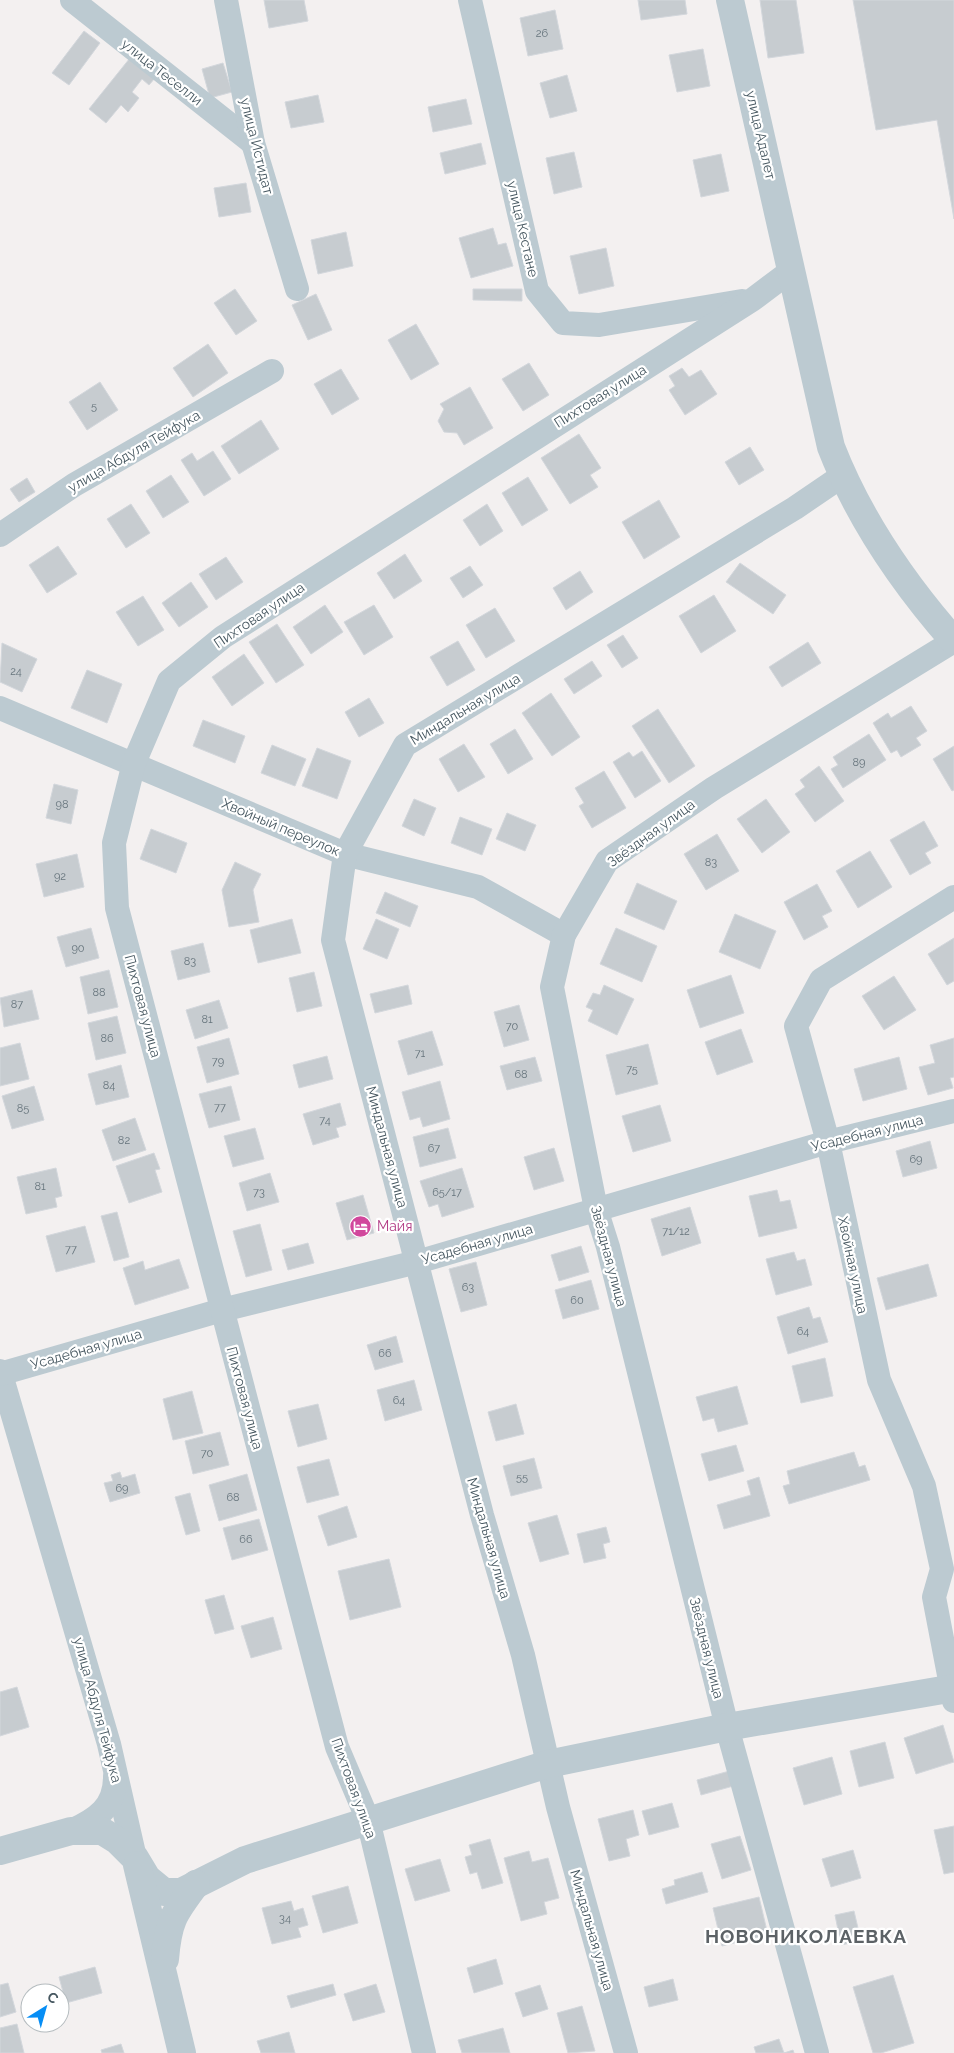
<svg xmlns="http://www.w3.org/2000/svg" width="954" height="2053" viewBox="0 0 954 2053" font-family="Raleway,sans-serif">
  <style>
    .building { fill: #c7ccd0; stroke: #d3d7dc }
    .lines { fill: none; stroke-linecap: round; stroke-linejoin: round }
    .minor { stroke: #bccad1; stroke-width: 24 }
    .tertiary { stroke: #bccad1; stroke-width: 28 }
    .labels { text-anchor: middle; stroke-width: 4.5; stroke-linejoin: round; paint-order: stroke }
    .number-label { font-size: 11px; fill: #66747c }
    .street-label { font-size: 14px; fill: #465760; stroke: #fff }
    .hotel-label { font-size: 14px; fill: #b23c85; stroke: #fff; text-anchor: start }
    .district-label { font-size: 19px; font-weight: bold; letter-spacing: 1px; fill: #5c6266; stroke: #fff }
  </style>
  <rect width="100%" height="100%" fill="#f3f0f0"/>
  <g class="building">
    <path d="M 264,0 L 304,0 L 308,21 L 269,28 Z"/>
    <path d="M 638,0 L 685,0 L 687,14 L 641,20 Z"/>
    <path d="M 760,0 L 796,0 L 804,53 L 768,58 Z"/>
    <path d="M 853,0 L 954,0 L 954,219 L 937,120 L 876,130 Z"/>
    <path d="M 555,10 L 563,49 L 528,56 L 520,18 Z"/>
    <path d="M 84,31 L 100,43 L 69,85 L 52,73 Z"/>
    <path d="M 703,49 L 710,86 L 677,92 L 669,55 Z"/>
    <path d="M 130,58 L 155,78 L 149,85 L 142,79 L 132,92 L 139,98 L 128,112 L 121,105 L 106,123 L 89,109 Z"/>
    <path d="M 223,63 L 232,92 L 210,98 L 202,69 Z"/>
    <path d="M 567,75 L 577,111 L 550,118 L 540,83 Z"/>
    <path d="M 318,95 L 324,122 L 291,128 L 285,102 Z"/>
    <path d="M 466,99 L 472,124 L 433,132 L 428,107 Z"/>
    <path d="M 481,143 L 486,164 L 445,174 L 440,153 Z"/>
    <path d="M 574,152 L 582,187 L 554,194 L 546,158 Z"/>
    <path d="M 721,154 L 729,191 L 701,197 L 693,160 Z"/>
    <path d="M 246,183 L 251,212 L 219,217 L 214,188 Z"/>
    <path d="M 493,228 L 498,245 L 506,243 L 513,266 L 471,278 L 459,238 Z"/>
    <path d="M 346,232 L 353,266 L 318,274 L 311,240 Z"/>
    <path d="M 606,248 L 614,286 L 579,294 L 570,256 Z"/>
    <path d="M 235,289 L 257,321 L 236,335 L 214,303 Z"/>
    <path d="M 473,289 L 522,289 L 522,301 L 473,300 Z"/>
    <path d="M 316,294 L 332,330 L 308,340 L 292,305 Z"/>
    <path d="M 416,324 L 439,364 L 411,380 L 388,340 Z"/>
    <path d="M 208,344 L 228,373 L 193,397 L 173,368 Z"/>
    <path d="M 529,363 L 549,395 L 523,411 L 502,379 Z"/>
    <path d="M 682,368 L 689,377 L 701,370 L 717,394 L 685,415 L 669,390 L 675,386 L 669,376 Z"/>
    <path d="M 341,369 L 359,399 L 332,415 L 314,384 Z"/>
    <path d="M 100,382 L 118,410 L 87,430 L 69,402 Z"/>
    <path d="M 470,387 L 493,428 L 464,445 L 457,433 L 444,432 L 438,421 L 444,409 L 440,404 Z"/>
    <path d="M 261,420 L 279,449 L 239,474 L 221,446 Z"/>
    <path d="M 579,434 L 601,468 L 590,475 L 598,487 L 570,504 L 541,458 Z"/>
    <path d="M 750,447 L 764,470 L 739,485 L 725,462 Z"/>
    <path d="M 213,451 L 231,479 L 204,496 L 181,460 L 192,453 L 197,461 Z"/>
    <path d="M 171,475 L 189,502 L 163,518 L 146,491 Z"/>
    <path d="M 528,477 L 548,510 L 522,526 L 502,493 Z"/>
    <path d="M 27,478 L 35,492 L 19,502 L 10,489 Z"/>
    <path d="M 659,500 L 680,537 L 644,559 L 622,522 Z"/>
    <path d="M 131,504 L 150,533 L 126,548 L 107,519 Z"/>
    <path d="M 487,504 L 503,531 L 480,546 L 463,520 Z"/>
    <path d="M 58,546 L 77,574 L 47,593 L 29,565 Z"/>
    <path d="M 405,554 L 422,581 L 394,599 L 377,573 Z"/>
    <path d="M 226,557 L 243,582 L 216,600 L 199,574 Z"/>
    <path d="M 740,563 L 786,595 L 773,614 L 726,582 Z"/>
    <path d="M 470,566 L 483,585 L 463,598 L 450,578 Z"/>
    <path d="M 580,571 L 593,592 L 566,610 L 553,588 Z"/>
    <path d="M 191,582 L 208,607 L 179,627 L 162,603 Z"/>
    <path d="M 714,595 L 736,631 L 701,653 L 679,616 Z"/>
    <path d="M 143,596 L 164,630 L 138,646 L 116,612 Z"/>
    <path d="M 325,605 L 343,632 L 311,654 L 293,627 Z"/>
    <path d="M 374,605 L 393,637 L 364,655 L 344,622 Z"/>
    <path d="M 495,608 L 515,641 L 486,658 L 466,625 Z"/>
    <path d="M 277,624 L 304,665 L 276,683 L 249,642 Z"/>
    <path d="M 623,635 L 638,658 L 622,668 L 607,645 Z"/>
    <path d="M 458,641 L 475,670 L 447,686 L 430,657 Z"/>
    <path d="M 808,642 L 821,663 L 782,687 L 769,667 Z"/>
    <path d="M 2,643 L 37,659 L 22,692 L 0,682 Z"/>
    <path d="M 244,654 L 264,683 L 232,706 L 212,677 Z"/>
    <path d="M 592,661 L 602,676 L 574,694 L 564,679 Z"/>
    <path d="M 87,670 L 122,684 L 107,723 L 71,708 Z"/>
    <path d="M 551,693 L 580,737 L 552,756 L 522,713 Z"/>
    <path d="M 369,698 L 384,723 L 359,737 L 345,712 Z"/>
    <path d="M 911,706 L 927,731 L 916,738 L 921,745 L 901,757 L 897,750 L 891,753 L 873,723 L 888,713 L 891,718 Z"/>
    <path d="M 658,709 L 695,766 L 669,783 L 632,726 Z"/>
    <path d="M 203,720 L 245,736 L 235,763 L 193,746 Z"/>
    <path d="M 515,729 L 533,759 L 508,774 L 490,744 Z"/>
    <path d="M 869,734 L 886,760 L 843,788 L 831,769 L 838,765 L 833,757 Z"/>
    <path d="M 464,744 L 485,777 L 458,792 L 439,759 Z"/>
    <path d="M 272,745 L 306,759 L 295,786 L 261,773 Z"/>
    <path d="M 954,746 L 954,790 L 952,791 L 933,759 Z"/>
    <path d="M 317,748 L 351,761 L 337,799 L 302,786 Z"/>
    <path d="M 642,751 L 661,781 L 635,798 L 613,762 L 629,752 L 633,757 Z"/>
    <path d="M 819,766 L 844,801 L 815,822 L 795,794 L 805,787 L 800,780 Z"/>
    <path d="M 604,771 L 626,808 L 592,828 L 579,806 L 584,803 L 575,788 Z"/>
    <path d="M 54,784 L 78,790 L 71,824 L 46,818 Z"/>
    <path d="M 414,799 L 436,808 L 424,836 L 402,826 Z"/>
    <path d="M 766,799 L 790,832 L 762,853 L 737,819 Z"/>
    <path d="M 507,813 L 536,825 L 525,851 L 496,839 Z"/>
    <path d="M 460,817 L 492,829 L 482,855 L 451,843 Z"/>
    <path d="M 924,821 L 938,846 L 925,853 L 931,863 L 910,875 L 890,840 Z"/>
    <path d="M 151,829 L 187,843 L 176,873 L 140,859 Z"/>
    <path d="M 717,834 L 739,871 L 706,890 L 684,854 Z"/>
    <path d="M 870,851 L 892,887 L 858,908 L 836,871 Z"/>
    <path d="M 77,854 L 84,887 L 44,897 L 36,864 Z"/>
    <path d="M 235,862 L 261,874 L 253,890 L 259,922 L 229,927 L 222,890 Z"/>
    <path d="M 637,883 L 677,901 L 664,930 L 624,913 Z"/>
    <path d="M 817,884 L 832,911 L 822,916 L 828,927 L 804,940 L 784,902 Z"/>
    <path d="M 385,892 L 418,906 L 410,927 L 376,913 Z"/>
    <path d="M 735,914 L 776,931 L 760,969 L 719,952 Z"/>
    <path d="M 292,919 L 301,953 L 258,963 L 250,930 Z"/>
    <path d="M 376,919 L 399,929 L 387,959 L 363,949 Z"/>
    <path d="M 91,928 L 99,958 L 66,967 L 57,937 Z"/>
    <path d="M 616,928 L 657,946 L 642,982 L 600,964 Z"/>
    <path d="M 954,938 L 954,981 L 947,985 L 928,954 Z"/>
    <path d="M 203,943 L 210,972 L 178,980 L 171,951 Z"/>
    <path d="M 109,970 L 118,1007 L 88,1014 L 80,977 Z"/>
    <path d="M 314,972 L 322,1006 L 297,1012 L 289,978 Z"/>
    <path d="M 731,975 L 744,1013 L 700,1028 L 687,990 Z"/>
    <path d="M 894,976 L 916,1010 L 884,1030 L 862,996 Z"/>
    <path d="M 408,985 L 412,1004 L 375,1013 L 370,994 Z"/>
    <path d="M 604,985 L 634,999 L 617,1035 L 588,1021 L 593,1010 L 586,1007 L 593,993 L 600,995 Z"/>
    <path d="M 32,990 L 39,1019 L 4,1027 L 0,998 Z"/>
    <path d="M 219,1000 L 228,1028 L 195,1039 L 186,1010 Z"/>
    <path d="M 519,1005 L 529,1040 L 504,1047 L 494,1012 Z"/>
    <path d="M 117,1016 L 126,1053 L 96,1060 L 88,1023 Z"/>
    <path d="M 741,1029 L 753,1062 L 717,1075 L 705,1042 Z"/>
    <path d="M 432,1031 L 443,1065 L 408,1075 L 398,1041 Z"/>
    <path d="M 229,1038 L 239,1074 L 207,1083 L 197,1047 Z"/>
    <path d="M 954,1038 L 954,1077 L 950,1078 L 953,1088 L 928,1095 L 919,1067 L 935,1063 L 930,1045 Z"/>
    <path d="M 20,1043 L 29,1079 L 0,1086 L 0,1048 Z"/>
    <path d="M 648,1044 L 658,1084 L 616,1095 L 606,1055 Z"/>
    <path d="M 327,1056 L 333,1079 L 299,1088 L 293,1065 Z"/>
    <path d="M 535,1057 L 542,1081 L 507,1090 L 500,1066 Z"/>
    <path d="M 899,1057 L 907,1089 L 863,1101 L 854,1069 Z"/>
    <path d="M 121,1065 L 129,1097 L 96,1105 L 88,1074 Z"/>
    <path d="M 440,1081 L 450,1119 L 423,1127 L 420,1117 L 410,1120 L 402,1092 Z"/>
    <path d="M 34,1086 L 44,1120 L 12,1129 L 2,1096 Z"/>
    <path d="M 231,1086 L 240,1120 L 209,1128 L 199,1094 Z"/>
    <path d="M 340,1103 L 346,1125 L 336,1128 L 339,1137 L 313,1145 L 303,1114 Z"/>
    <path d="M 660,1105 L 671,1141 L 633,1152 L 622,1116 Z"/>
    <path d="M 135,1118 L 146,1150 L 113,1161 L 102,1130 Z"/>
    <path d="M 255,1128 L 264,1159 L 233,1167 L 224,1136 Z"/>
    <path d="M 448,1128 L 456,1158 L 420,1167 L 413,1137 Z"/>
    <path d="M 930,1141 L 937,1168 L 903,1177 L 896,1151 Z"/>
    <path d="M 554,1148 L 564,1181 L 534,1190 L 524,1157 Z"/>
    <path d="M 154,1153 L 160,1169 L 155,1170 L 162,1192 L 129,1203 L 116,1166 Z"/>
    <path d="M 56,1168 L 62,1196 L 55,1198 L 57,1207 L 26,1214 L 17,1177 Z"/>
    <path d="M 462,1168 L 474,1207 L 442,1217 L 438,1204 L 429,1207 L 420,1181 Z"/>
    <path d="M 270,1173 L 279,1202 L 247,1211 L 239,1183 Z"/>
    <path d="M 777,1190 L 780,1202 L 790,1200 L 797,1228 L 759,1237 L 749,1196 Z"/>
    <path d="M 363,1195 L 374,1233 L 347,1240 L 336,1203 Z"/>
    <path d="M 690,1207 L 701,1243 L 662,1256 L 651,1219 Z"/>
    <path d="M 117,1212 L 129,1257 L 114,1261 L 101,1216 Z"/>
    <path d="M 260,1224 L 272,1270 L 246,1277 L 233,1231 Z"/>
    <path d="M 85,1226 L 95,1262 L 56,1272 L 46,1236 Z"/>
    <path d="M 308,1243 L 314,1263 L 288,1270 L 282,1250 Z"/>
    <path d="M 581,1246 L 589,1272 L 559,1281 L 551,1255 Z"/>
    <path d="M 794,1252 L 797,1261 L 805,1259 L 812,1285 L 776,1295 L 766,1259 Z"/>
    <path d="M 179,1259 L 189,1288 L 135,1305 L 123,1268 L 143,1261 L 145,1270 Z"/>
    <path d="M 476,1262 L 487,1305 L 461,1312 L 449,1269 Z"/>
    <path d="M 928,1264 L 937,1296 L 886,1310 L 877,1278 Z"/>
    <path d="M 591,1280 L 599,1309 L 563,1319 L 555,1290 Z"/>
    <path d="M 809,1307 L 813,1319 L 820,1317 L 828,1342 L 788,1354 L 777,1317 Z"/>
    <path d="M 396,1336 L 403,1362 L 375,1370 L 367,1345 Z"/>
    <path d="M 825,1358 L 833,1396 L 801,1403 L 792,1366 Z"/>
    <path d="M 414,1380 L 422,1410 L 385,1421 L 377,1390 Z"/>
    <path d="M 737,1386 L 748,1424 L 718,1432 L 714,1418 L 703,1421 L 696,1397 Z"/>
    <path d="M 192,1391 L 203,1433 L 173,1440 L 163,1399 Z"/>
    <path d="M 318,1404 L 327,1439 L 298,1447 L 288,1411 Z"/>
    <path d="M 516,1404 L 524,1434 L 496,1441 L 488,1412 Z"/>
    <path d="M 220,1432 L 229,1465 L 193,1474 L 185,1441 Z"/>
    <path d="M 736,1445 L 744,1471 L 709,1481 L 701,1454 Z"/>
    <path d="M 854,1452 L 859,1467 L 865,1465 L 870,1480 L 789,1504 L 783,1486 L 790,1484 L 787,1471 Z"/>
    <path d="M 534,1458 L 542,1488 L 511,1496 L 503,1466 Z"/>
    <path d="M 329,1459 L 339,1495 L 307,1503 L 297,1467 Z"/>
    <path d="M 120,1472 L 122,1478 L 135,1474 L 140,1493 L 110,1502 L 104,1483 L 113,1481 L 111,1475 Z"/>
    <path d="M 247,1474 L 257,1510 L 219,1521 L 209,1485 Z"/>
    <path d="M 759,1477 L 770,1516 L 724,1529 L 717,1505 L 751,1495 L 747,1481 Z"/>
    <path d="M 190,1493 L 200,1531 L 186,1535 L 175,1497 Z"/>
    <path d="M 347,1506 L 357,1537 L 328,1546 L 318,1516 Z"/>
    <path d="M 557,1515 L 569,1554 L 540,1562 L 528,1523 Z"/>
    <path d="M 259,1519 L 268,1550 L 232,1560 L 223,1528 Z"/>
    <path d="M 606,1527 L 610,1542 L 603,1544 L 606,1558 L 584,1563 L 577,1534 Z"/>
    <path d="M 389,1559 L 401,1607 L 350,1620 L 338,1571 Z"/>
    <path d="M 224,1595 L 234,1629 L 215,1634 L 205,1600 Z"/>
    <path d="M 273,1617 L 282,1649 L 251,1658 L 241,1626 Z"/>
    <path d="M 17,1687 L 29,1727 L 0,1736 L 0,1692 Z"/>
    <path d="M 943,1725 L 954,1762 L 916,1774 L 904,1738 Z"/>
    <path d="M 885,1742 L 894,1778 L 859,1787 L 850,1751 Z"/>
    <path d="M 832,1757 L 842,1794 L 804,1805 L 793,1768 Z"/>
    <path d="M 733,1770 L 737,1785 L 701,1795 L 697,1780 Z"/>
    <path d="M 672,1803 L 679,1827 L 649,1835 L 642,1811 Z"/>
    <path d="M 633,1810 L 639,1835 L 626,1839 L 630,1856 L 609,1861 L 598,1819 Z"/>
    <path d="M 954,1826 L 954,1872 L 944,1874 L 934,1830 Z"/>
    <path d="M 740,1836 L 751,1870 L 722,1879 L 711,1844 Z"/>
    <path d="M 490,1839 L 503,1883 L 482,1889 L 477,1872 L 470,1874 L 465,1857 L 472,1855 L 469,1845 Z"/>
    <path d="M 853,1850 L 861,1878 L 831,1887 L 822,1859 Z"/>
    <path d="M 529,1851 L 532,1862 L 548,1858 L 559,1898 L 544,1902 L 547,1914 L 521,1921 L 504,1858 Z"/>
    <path d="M 440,1859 L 450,1891 L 415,1901 L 405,1869 Z"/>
    <path d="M 702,1872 L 708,1892 L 666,1904 L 662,1889 L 675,1885 L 674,1880 Z"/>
    <path d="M 348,1886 L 358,1923 L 323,1933 L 312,1896 Z"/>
    <path d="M 759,1897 L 768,1935 L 722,1946 L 713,1908 Z"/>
    <path d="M 291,1901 L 294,1911 L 303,1908 L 308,1925 L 298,1928 L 301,1937 L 272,1944 L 262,1908 Z"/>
    <path d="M 854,1911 L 861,1941 L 841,1945 L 835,1915 Z"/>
    <path d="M 496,1959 L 503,1984 L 474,1993 L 467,1968 Z"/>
    <path d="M 95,1967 L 102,1993 L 66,2003 L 59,1977 Z"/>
    <path d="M 893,1975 L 914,2043 L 881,2053 L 873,2053 L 853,1987 Z"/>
    <path d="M 673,1979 L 678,2000 L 649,2007 L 644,1987 Z"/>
    <path d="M 8,1983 L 16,2012 L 0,2017 L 0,1985 Z"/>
    <path d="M 333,1984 L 336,1995 L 291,2008 L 287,1996 Z"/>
    <path d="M 376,1984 L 385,2012 L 353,2021 L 344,1994 Z"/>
    <path d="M 540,1985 L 548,2009 L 523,2017 L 515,1993 Z"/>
    <path d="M 582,2006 L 595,2051 L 568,2053 L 557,2013 Z"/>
    <path d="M 17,2024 L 24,2053 L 0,2053 L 0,2028 Z"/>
    <path d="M 503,2028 L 510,2053 L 462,2053 L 458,2040 Z"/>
    <path d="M 289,2032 L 295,2053 L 261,2053 L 257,2041 Z"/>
    <path d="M 779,2039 L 784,2053 L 793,2050 L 794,2053 L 756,2053 L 754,2047 Z"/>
    <path d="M 121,2044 L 124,2053 L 102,2053 L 101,2050 Z"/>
  </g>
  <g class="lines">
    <g class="minor">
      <path d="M 72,0 L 253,143"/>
      <path d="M 226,0 L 253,143 L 297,289"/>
      <path d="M 470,0 L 537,291 L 563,323 L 599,325 L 742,301"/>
      <path d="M 0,535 L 74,485 L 272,371"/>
      <path d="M 0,708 L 345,854 L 478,887 L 564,935"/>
      <path d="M 954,897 L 821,980 L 796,1026 L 828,1142 L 879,1380 L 924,1486 L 942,1569 L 934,1597 L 954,1701"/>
      <path d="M 0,1371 L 109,1744 L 135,1858"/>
      <path d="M 0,1374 L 222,1310 L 417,1262 L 828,1142 L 954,1111"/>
      <path d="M 71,1831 C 97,1819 115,1807 115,1777"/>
      <path d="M 424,2053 L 368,1820 L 337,1747 L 117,908 L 114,843 L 134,763 L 169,681 L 223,637 L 752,300 L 792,270"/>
      <path d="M 626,2053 L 558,1807 L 523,1655 L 482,1515 L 333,940 L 345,854 L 405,745 L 795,508 L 842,476"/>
      <path d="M 817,2053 L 727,1727 L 608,1247 L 596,1209 L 552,987 L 564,935 L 607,861 L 714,788 L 954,641"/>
    </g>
    <g class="tertiary">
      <path d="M 730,0 L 831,447 C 859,519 903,583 954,641"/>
      <path d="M 0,1851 L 71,1831 L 102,1831 L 118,1841 L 135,1858 L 147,1878 L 164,1892 L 181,1892 L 245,1860 L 548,1764 L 727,1727 L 954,1688"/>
      <path d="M 137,1865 L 182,2053"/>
      <path d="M 165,1959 C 168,1922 173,1914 196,1884"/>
    </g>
  </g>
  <defs>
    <symbol id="hotel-disc" viewBox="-11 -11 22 22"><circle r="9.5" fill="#d1479c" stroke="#fff"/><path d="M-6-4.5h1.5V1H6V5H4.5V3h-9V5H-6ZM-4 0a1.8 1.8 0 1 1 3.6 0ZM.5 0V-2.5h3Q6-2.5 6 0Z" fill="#fff"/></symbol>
  </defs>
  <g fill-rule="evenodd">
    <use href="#hotel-disc" x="348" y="1214" width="25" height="25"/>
  </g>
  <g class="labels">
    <g class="number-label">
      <text x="542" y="37">26</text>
      <text x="94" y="410">5</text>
      <text x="16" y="675">24</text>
      <text x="859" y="766">89</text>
      <text x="62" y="808">98</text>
      <text x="711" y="866">83</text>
      <text x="60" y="880">92</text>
      <text x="78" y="952">90</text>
      <text x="190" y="965">83</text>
      <text x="99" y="996">88</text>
      <text x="17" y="1008">87</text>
      <text x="207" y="1023">81</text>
      <text x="512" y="1030">70</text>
      <text x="107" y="1042">86</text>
      <text x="420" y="1057">71</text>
      <text x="218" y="1065">79</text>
      <text x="632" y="1073">75</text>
      <text x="521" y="1078">68</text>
      <text x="109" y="1089">84</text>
      <text x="220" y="1111">77</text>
      <text x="23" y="1112">85</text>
      <text x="325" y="1124">74</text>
      <text x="124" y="1144">82</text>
      <text x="434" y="1152">67</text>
      <text x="916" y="1163">69</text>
      <text x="40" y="1190">81</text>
      <text x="259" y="1196">73</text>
      <text x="447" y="1196">65/17</text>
      <text x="676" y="1235">71/12</text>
      <text x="71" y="1253">77</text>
      <text x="468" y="1291">63</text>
      <text x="577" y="1304">60</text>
      <text x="803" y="1335">64</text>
      <text x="385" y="1357">66</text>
      <text x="399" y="1404">64</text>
      <text x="207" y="1457">70</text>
      <text x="522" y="1481">55</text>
      <text x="122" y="1492">69</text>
      <text x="233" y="1501">68</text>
      <text x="246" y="1543">66</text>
      <text x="285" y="1922">34</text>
    </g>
    <g class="street-label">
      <text transform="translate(162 72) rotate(38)" y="5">улица Теселли</text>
      <text transform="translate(761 135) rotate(77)" y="5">улица Адалет</text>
      <text transform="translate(257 146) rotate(76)" y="5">улица Истидат</text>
      <text transform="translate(523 229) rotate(77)" y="5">улица Кестане</text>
      <text transform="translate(600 396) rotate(-32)" y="5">Пихтовая улица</text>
      <text transform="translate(134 451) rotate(-30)" y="5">улица Абдуля Тейфука</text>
      <text transform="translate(259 615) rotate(-34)" y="5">Пихтовая улица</text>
      <text transform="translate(465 709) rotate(-31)" y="5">Миндальная улица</text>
      <text transform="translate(281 827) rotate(23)" y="5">Хвойный переулок</text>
      <text transform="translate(651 833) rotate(-36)" y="5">Звёздная улица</text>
      <text transform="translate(143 1006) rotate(75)" y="5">Пихтовая улица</text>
      <text transform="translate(867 1133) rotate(-14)" y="5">Усадебная улица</text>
      <text transform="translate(387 1147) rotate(75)" y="5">Миндальная улица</text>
      <text transform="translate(477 1244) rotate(-16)" y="5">Усадебная улица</text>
      <text transform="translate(609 1256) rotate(75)" y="5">Звёздная улица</text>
      <text transform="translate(853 1265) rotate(78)" y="5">Хвойная улица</text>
      <text transform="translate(86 1349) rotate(-16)" y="5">Усадебная улица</text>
      <text transform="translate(245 1398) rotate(75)" y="5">Пихтовая улица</text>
      <text transform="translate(489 1538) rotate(74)" y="5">Миндальная улица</text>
      <text transform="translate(707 1648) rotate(76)" y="5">Звёздная улица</text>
      <text transform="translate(98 1710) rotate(75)" y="5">улица Абдуля Тейфука</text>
      <text transform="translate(354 1788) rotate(70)" y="5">Пихтовая улица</text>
      <text transform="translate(592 1930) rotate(74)" y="5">Миндальная улица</text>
    </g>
    <g class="hotel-label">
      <text x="377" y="1231">Майя</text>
    </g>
    <g class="district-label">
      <text x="806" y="1943">НОВОНИКОЛАЕВКА</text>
    </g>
  </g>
  <g transform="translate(45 2008) rotate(37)"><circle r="24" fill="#ffffff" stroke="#b5bcbf"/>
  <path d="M0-4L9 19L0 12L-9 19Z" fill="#078ef5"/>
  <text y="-8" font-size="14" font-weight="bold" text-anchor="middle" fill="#465760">С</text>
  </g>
</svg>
